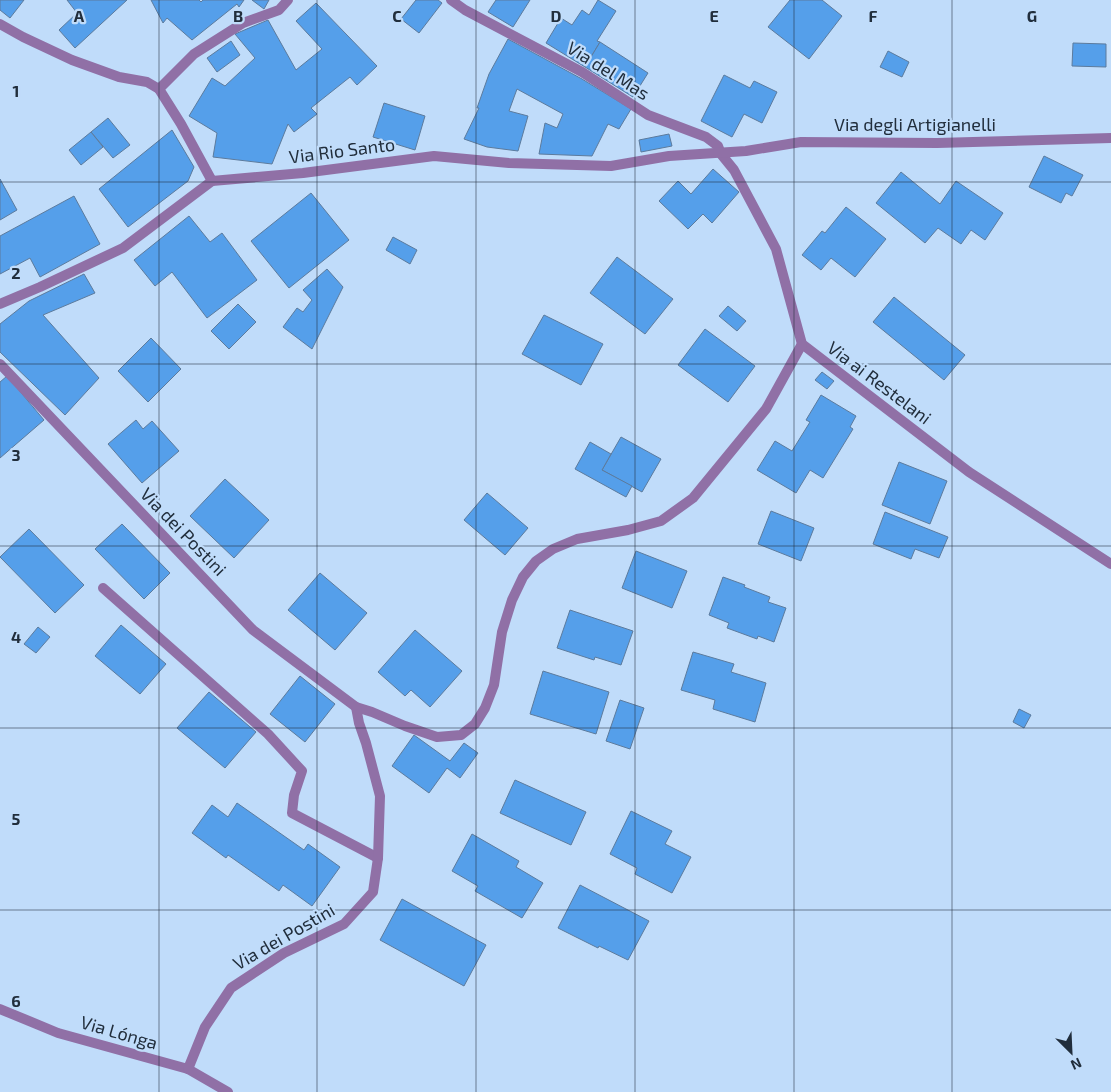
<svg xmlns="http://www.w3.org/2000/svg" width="1111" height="1092" viewBox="0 0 1111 1092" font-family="'Exo 2',sans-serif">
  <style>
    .building { fill: #559fea; stroke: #5c7b9d }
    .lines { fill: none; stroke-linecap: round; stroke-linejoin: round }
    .minor { stroke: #9070a6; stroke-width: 10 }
    .grid { fill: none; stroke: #212e3c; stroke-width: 1; stroke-opacity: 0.55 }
    .labels { text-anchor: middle; stroke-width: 4.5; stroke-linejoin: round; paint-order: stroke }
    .street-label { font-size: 18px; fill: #212e3c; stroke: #c0dcfa }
    .grid-label { font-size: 16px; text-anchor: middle; font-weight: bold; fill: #212e3c; stroke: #c0dcfa; stroke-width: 4.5; stroke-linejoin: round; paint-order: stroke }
  </style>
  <rect width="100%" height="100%" fill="#c0dcfa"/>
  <g class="building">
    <path d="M 0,0 L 24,0 L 10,18 L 0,10 Z"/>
    <path d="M 67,0 L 127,0 L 75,48 L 59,30 L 77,13 Z"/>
    <path d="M 151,0 L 199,0 L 201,2 L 203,0 L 244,0 L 239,7 L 237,4 L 192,40 L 167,18 L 163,23 Z"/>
    <path d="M 252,0 L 269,0 L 264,9 Z"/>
    <path d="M 416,0 L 438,0 L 442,3 L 419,33 L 401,19 Z"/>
    <path d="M 496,0 L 530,0 L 513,27 L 488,12 Z"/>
    <path d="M 598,0 L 616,11 L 597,41 L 600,42 L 585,67 L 546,43 L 561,18 L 572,25 L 582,10 L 589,15 Z"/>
    <path d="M 790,0 L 822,0 L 842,16 L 809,59 L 768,27 Z"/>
    <path d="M 316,3 L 377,66 L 357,85 L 350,77 L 311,108 L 317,114 L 294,132 L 288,124 L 272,164 L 213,157 L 217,133 L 189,116 L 212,78 L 225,86 L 255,58 L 235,34 L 268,20 L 296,70 L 322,49 L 296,21 Z"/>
    <path d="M 508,39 L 582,79 L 631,109 L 619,129 L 608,124 L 592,156 L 539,154 L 545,123 L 557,128 L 563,114 L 517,89 L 509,111 L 528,116 L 518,151 L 487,147 L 464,139 L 479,108 L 477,108 L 489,74 Z"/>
    <path d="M 231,41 L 240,55 L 217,72 L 207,58 Z"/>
    <path d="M 600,42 L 648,73 L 633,97 L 585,67 Z"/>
    <path d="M 1073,43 L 1106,44 L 1106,67 L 1072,66 Z"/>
    <path d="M 888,51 L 909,62 L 902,77 L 880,67 Z"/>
    <path d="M 724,75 L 750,88 L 754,81 L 777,92 L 762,123 L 744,114 L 732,137 L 701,121 Z"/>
    <path d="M 384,103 L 425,116 L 415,150 L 373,137 Z"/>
    <path d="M 108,118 L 130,145 L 113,158 L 91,132 Z"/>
    <path d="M 172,130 L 194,167 L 188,181 L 128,227 L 99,189 Z"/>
    <path d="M 91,132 L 103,147 L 81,165 L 69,150 Z"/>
    <path d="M 669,134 L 672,146 L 641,152 L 639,140 Z"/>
    <path d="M 1044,156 L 1083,175 L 1072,196 L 1066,193 L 1061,203 L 1029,187 Z"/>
    <path d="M 713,169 L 739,192 L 712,223 L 703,214 L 688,229 L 659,201 L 678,181 L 691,194 Z"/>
    <path d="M 901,172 L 940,204 L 956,181 L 1003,213 L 985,240 L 971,230 L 961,244 L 938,228 L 925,243 L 876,203 Z"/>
    <path d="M 0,179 L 17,210 L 0,220 Z"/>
    <path d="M 311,193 L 349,240 L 289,288 L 251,241 Z"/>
    <path d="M 74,196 L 100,244 L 40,277 L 30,258 L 0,274 L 0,236 Z"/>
    <path d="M 846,207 L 886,239 L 855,277 L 831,258 L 821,270 L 802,255 L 822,231 L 825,233 Z"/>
    <path d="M 189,216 L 210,242 L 222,233 L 257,280 L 207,318 L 172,272 L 155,286 L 134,260 Z"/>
    <path d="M 393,237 L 417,250 L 410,264 L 386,250 Z"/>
    <path d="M 617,257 L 673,299 L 645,334 L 590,293 Z"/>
    <path d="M 327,269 L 343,287 L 312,349 L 283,327 L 297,308 L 303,312 L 312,300 L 303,290 Z"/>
    <path d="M 84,274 L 95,293 L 43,315 L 99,378 L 65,415 L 0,352 L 0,324 L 29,301 Z"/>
    <path d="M 894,297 L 965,355 L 944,380 L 873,322 Z"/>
    <path d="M 238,304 L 256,322 L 229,349 L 211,331 Z"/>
    <path d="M 728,306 L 746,321 L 737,331 L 719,316 Z"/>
    <path d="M 544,315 L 603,344 L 581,385 L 522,354 Z"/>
    <path d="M 705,329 L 755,366 L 728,402 L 678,365 Z"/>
    <path d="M 151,338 L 181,369 L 148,402 L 118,371 Z"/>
    <path d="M 822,372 L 834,381 L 827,389 L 815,380 Z"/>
    <path d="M 7,376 L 44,420 L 0,458 L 0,382 Z"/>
    <path d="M 821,395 L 856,416 L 850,427 L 853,429 L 823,478 L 810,470 L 796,493 L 757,470 L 775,441 L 792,451 L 810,422 L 806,420 Z"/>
    <path d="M 136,420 L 143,429 L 152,421 L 179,451 L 142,483 L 108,444 Z"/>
    <path d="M 621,437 L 661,459 L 642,492 L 602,470 Z"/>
    <path d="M 590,442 L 611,454 L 602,470 L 632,486 L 626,497 L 575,469 Z"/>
    <path d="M 899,462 L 947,481 L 930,524 L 882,505 Z"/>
    <path d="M 225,479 L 269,520 L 234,558 L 190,516 Z"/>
    <path d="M 487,493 L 528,528 L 505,555 L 464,520 Z"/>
    <path d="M 771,511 L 814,528 L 801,561 L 758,544 Z"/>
    <path d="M 885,512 L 948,537 L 939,558 L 915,549 L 911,559 L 873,544 Z"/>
    <path d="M 122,524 L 170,573 L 144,599 L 95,549 Z"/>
    <path d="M 29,529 L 84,585 L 55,613 L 0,557 Z"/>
    <path d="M 636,551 L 687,571 L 672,608 L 622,588 Z"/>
    <path d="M 320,573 L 367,613 L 335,650 L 288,610 Z"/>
    <path d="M 723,577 L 745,585 L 744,587 L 770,597 L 768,602 L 786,608 L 774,642 L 758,636 L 757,639 L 727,628 L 729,623 L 709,615 Z"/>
    <path d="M 570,610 L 633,631 L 621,665 L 595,657 L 594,660 L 557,648 Z"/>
    <path d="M 121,625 L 166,664 L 140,694 L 95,656 Z"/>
    <path d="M 38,627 L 50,637 L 36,653 L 24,644 Z"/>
    <path d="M 415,630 L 462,671 L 430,707 L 411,690 L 405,696 L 378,672 Z"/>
    <path d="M 693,652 L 734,664 L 731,672 L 766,683 L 755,722 L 713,709 L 715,700 L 681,690 Z"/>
    <path d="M 543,671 L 609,692 L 596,734 L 530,714 Z"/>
    <path d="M 300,676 L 335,704 L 305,742 L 270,714 Z"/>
    <path d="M 209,692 L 256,732 L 225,768 L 177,728 Z"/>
    <path d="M 620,700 L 644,708 L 630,749 L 606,741 Z"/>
    <path d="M 1019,709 L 1031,715 L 1024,728 L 1013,722 Z"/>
    <path d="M 414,735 L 450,761 L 464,743 L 478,753 L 460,778 L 447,768 L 429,793 L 392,766 Z"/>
    <path d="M 515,780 L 586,812 L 571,845 L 500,813 Z"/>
    <path d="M 237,803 L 304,850 L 308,844 L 340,867 L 312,906 L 283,885 L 279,891 L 228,855 L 226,858 L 192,833 L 212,805 L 228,817 Z"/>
    <path d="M 631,811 L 672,831 L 665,844 L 691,857 L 672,893 L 635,874 L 637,868 L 610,854 Z"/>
    <path d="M 472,834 L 519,861 L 516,867 L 543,883 L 522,918 L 475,891 L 478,886 L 452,871 Z"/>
    <path d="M 580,885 L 649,921 L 628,960 L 599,946 L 598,948 L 558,928 Z"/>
    <path d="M 402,899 L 486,945 L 464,986 L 380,940 Z"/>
  </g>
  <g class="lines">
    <g class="minor">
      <path d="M 451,0 L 465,10 L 582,72 L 648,115 L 706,137 L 718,146 L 721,154 L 734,170 L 776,249 L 802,344 L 969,472 L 1111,564"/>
      <path d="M 0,24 L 23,37 L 72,60 L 119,77 L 147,82 L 159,89"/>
      <path d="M 212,181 L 181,124 L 159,89 L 194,54 L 243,23 L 279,10 L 288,0"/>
      <path d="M 0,304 L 40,287 L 123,248 L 212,181 L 303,173 L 434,156 L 509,163 L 611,166 L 669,156 L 746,151 L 801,142 L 937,143 L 1111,138"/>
      <path d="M 0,364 L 253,630 L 356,707 L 372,712 L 405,726 L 437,737 L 461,735 L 475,724 L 485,708 L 494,685 L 502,632 L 512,600 L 523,577 L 536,561 L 553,549 L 577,539 L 628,530 L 661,521 L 693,498 L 766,409 L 802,344"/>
      <path d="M 103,588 L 268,734 L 302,771 L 294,795 L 292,813 L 378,858"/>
      <path d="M 0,1009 L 58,1033 L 188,1069 L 228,1092"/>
      <path d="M 188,1069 L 205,1027 L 231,988 L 284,953 L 344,924 L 373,892 L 378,858 L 380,796 L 366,743 L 359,723 L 356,707"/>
    </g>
  </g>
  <path class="grid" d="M 159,0 L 159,1092M 317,0 L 317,1092M 476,0 L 476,1092M 635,0 L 635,1092M 794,0 L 794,1092M 952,0 L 952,1092M 0,182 L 1111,182M 0,364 L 1111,364M 0,546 L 1111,546M 0,728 L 1111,728M 0,910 L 1111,910"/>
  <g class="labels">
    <g class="street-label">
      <text transform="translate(608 71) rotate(32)" y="6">Via del Mas</text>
      <text x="915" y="131">Via degli Artigianelli</text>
      <text transform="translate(342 151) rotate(-7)" y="6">Via Rio Santo</text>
      <text transform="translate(879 383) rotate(37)" y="6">Via ai Restelani</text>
      <text transform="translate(183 532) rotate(46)" y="6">Via dei Postini</text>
      <text transform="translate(284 937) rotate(-30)" y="6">Via dei Postini</text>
      <text transform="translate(119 1033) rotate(16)" y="6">Via Lónga</text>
    </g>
  </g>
  <g class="grid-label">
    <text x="79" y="22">A</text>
    <text x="238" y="22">B</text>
    <text x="397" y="22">C</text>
    <text x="556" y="22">D</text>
    <text x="714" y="22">E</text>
    <text x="873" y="22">F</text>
    <text x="1032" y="22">G</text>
    <text x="16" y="97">1</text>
    <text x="16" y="279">2</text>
    <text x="16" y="461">3</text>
    <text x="16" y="643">4</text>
    <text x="16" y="825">5</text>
    <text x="16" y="1007">6</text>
  </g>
  <g transform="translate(1071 1052) rotate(156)" stroke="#c0dcfa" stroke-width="4" paint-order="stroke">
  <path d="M0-4L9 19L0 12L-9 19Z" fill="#212e3c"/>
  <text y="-8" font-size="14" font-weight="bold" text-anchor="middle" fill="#212e3c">N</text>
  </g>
</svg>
